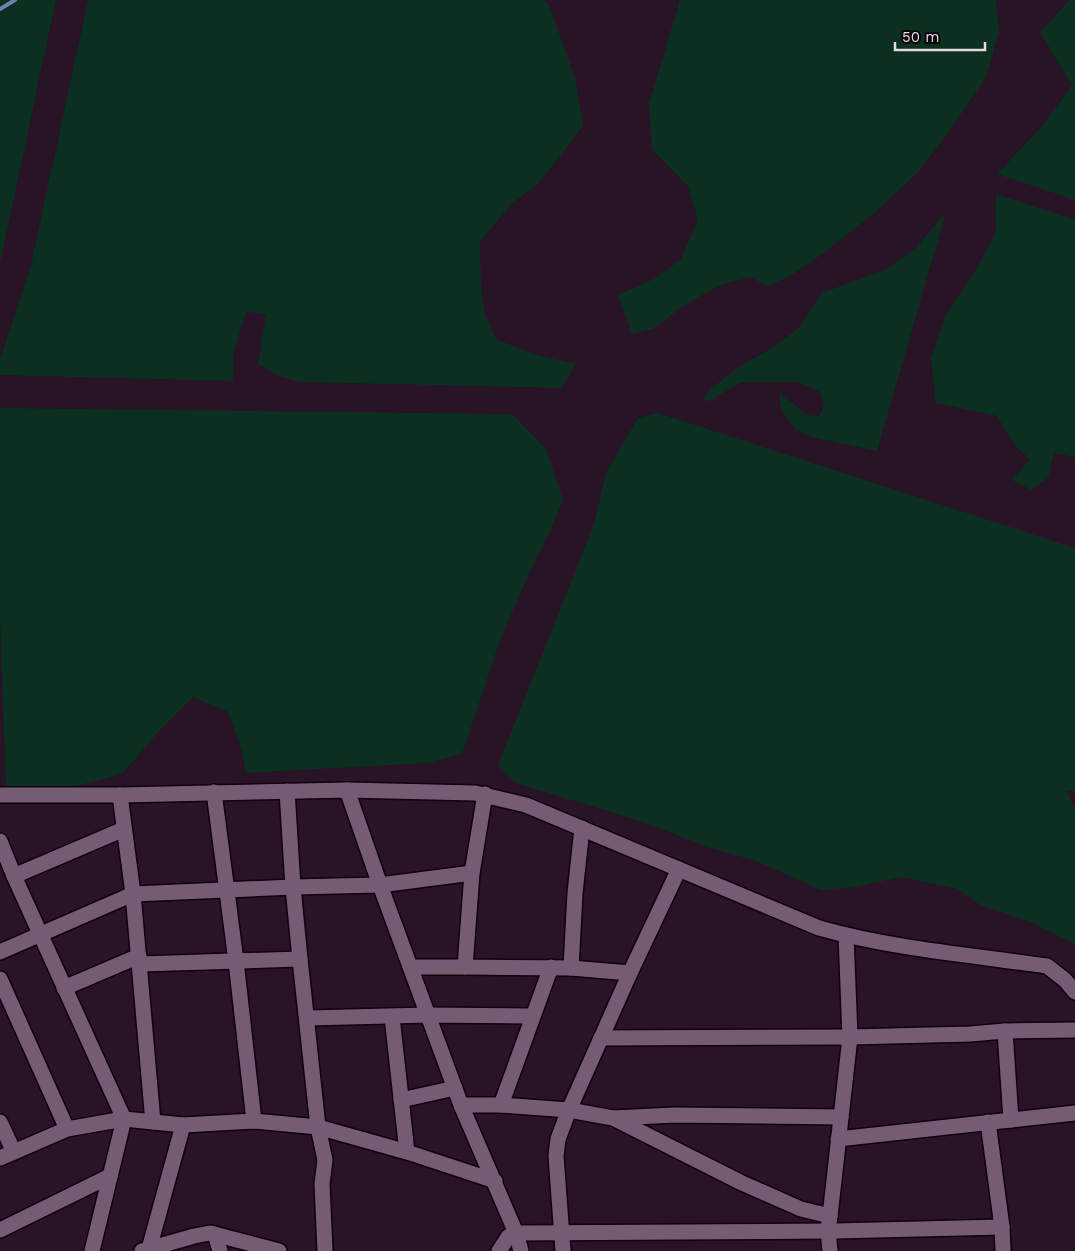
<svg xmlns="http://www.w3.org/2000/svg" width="1075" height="1251" viewBox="0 0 1075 1251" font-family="'Work Sans',sans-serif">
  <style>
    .green { fill: #0b3020 }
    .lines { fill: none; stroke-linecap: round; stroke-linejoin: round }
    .stream { stroke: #6c80b1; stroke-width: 4 }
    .minor-casing { stroke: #10010f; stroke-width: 18 }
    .minor { stroke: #765c73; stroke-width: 15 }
  </style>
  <rect width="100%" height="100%" fill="#281327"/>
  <g class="green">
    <path d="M 0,0 L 56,0 L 0,263 Z"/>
    <path d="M 88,0 L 544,0 L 549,5 L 575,78 L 583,126 L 538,184 L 511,204 L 480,242 L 481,287 L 485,315 L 496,339 L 533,354 L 576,364 L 562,388 L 301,382 L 282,377 L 258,364 L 266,314 L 246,312 L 234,351 L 233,381 L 0,375 L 0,360 L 31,265 Z"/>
    <path d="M 680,0 L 996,0 L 999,32 L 986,77 L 955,123 L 919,171 L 878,210 L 825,252 L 790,276 L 768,286 L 750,277 L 718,286 L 682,307 L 653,329 L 632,334 L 618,295 L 656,278 L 681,259 L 698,219 L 688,186 L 652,149 L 649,104 Z"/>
    <path d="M 1070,0 L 1075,0 L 1075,200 L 997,174 L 1044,124 L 1072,85 L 1040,32 Z"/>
    <path d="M 996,194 L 1075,220 L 1075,457 L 1054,453 L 1048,478 L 1031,490 L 1012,480 L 1030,459 L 1016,447 L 997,416 L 936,403 L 931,359 L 946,314 L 973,275 L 996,232 Z"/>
    <path d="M 946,212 L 877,451 L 812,437 L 796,430 L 781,410 L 779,392 L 807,415 L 819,416 L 824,406 L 820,392 L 797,382 L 741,382 L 710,401 L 702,400 L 713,387 L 740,366 L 770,349 L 798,329 L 822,293 L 887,269 L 916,248 Z"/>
    <path d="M 0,408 L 512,414 L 546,449 L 563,500 L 551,529 L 531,569 L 500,640 L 462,754 L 427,763 L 246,773 L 242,751 L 228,712 L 193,697 L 160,730 L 122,774 L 76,786 L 6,787 L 0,618 Z"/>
    <path d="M 658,413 L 1075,548 L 1075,791 L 1067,791 L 1075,809 L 1075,944 L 1028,921 L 980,905 L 958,889 L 901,877 L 855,887 L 821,890 L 756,861 L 711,848 L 640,821 L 516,783 L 498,765 L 594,524 L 606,473 L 638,418 Z"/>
  </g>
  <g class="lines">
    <path class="stream" d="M 0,9 L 15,0"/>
    <defs>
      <g id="minor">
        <path d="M 347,790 L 380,885 L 461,1105 L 516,1233 L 521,1251"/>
        <path d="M 287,791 L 293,887 L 300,959 L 318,1127 L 325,1160 L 322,1184 L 325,1251"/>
        <path d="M 214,792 L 236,961 L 254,1121"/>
        <path d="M 485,794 L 472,873 L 465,967 L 571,968 L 630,973 L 679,869"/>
        <path d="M 0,795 L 120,795 L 347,790 L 475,793 L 526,805 L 819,928 C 894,949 970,955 1047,966 L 1065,980 L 1075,992"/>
        <path d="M 120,795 L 133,894 L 153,1122"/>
        <path d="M 0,841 L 14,876"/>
        <path d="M 0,952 L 133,894 L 293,887 L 380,885 L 472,873"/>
        <path d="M 140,964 L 300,959"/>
        <path d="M 410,967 L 465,967"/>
        <path d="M 571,968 L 575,893 L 582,828"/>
        <path d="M 0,979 L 67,1129"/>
        <path d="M 64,988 L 139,956"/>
        <path d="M 392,1017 L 407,1152"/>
        <path d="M 307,1018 L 428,1015 L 532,1016"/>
        <path d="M 1005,1031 L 1075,1030"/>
        <path d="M 601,1038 L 850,1037 L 970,1034 L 1005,1031 L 1011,1120"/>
        <path d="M 401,1100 L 455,1088"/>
        <path d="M 461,1105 L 501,1105 L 551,967"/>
        <path d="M 501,1105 L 569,1110 L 613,1118 L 742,1183 L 801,1209 L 830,1216"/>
        <path d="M 613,1118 L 675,1115 L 841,1117"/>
        <path d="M 0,1122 L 14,1152"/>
        <path d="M 988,1122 L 1002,1227 L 1003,1251"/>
        <path d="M 838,1139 L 1075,1113"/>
        <path d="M 0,1158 L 67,1129 L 124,1119 L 183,1125 L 254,1121 L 318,1127 L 407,1152 L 495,1181"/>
        <path d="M 0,1230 L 110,1176"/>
        <path d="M 215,1234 L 220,1251"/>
        <path d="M 149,1249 L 183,1125"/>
        <path d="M 92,1251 L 124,1119 L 14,876 L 124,829"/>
        <path d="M 142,1251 L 194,1236 L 210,1233 L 279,1251"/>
        <path d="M 499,1251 L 508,1237 L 516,1233 L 835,1231 L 1002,1227"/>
        <path d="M 563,1251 L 556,1156 L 558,1139 L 569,1110 L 630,973"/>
        <path d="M 830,1251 L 828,1230 L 830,1216 L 850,1037 L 846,935"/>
      </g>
    </defs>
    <use href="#minor" class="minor-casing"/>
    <use href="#minor" class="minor"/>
  </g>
  <path d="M895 42v8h90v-8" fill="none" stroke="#e5d7e3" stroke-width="2.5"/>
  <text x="902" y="42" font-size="15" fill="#e5d7e3" stroke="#0c040b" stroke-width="4" paint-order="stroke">50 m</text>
</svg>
